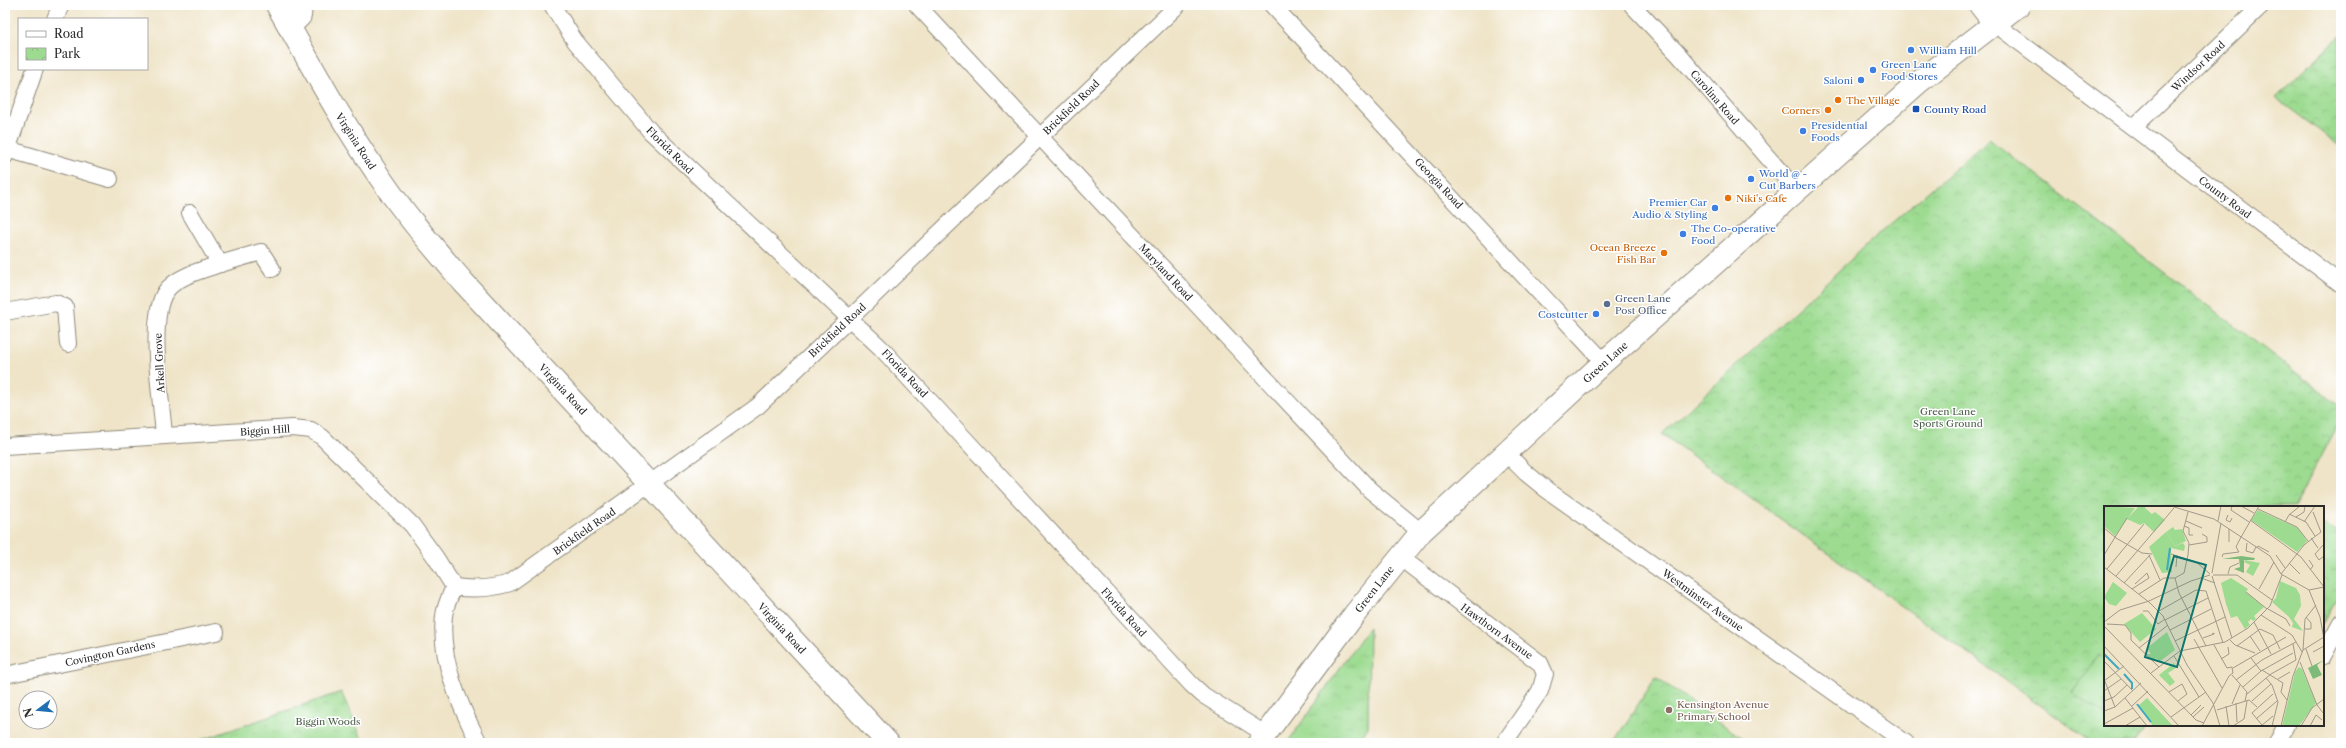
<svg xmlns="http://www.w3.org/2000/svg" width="2346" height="748" viewBox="0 0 2346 748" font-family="'Libre Caslon Text',serif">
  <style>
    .grass { fill: url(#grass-tufts); stroke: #64835e }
    .park { fill: url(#park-crowns); stroke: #64835e }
    .garden { fill: #9ddb91; stroke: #64835e }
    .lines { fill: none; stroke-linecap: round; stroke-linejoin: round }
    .street-casing { stroke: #8d887a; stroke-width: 18 }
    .secondary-casing { stroke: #8d887a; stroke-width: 24 }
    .street { stroke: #fff; stroke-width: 16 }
    .secondary { stroke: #fff; stroke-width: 22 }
    .shop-dot { fill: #3f7fe0; stroke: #fff; stroke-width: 1.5 }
    .food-dot { fill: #e8710a; stroke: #fff; stroke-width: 1.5 }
    .transit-dot { fill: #1a4fb4; stroke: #fff; stroke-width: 1.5 }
    .service-dot { fill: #5c6f8a; stroke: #fff; stroke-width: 1.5 }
    .education-dot { fill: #8d6e63; stroke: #fff; stroke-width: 1.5 }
    .labels { text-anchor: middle; stroke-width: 3; stroke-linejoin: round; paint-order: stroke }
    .shop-label { font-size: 10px; fill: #366cbe; stroke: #fff; text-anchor: start }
    .street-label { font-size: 10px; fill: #2b2b2b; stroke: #fff }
    .food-label { font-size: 10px; fill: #c56008; stroke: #fff; text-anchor: start }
    .transit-label { font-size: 10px; fill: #164399; stroke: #fff; text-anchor: start }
    .service-label { font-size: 10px; fill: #4e5e75; stroke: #fff; text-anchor: start }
    .park-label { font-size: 10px; fill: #4d604a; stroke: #fff }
    .education-label { font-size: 10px; fill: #785e54; stroke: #fff; text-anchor: start }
    .inset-river { fill: none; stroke: #40a8c0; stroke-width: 2 }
    .inset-road { fill: none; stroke: #a19a89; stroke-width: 1 }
    .view { fill: #0f766e; fill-opacity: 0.15; stroke: #0f766e; stroke-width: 2 }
    .inset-edge { fill: none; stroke: #2b2b2b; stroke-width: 2 }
  </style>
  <defs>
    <pattern id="grass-tufts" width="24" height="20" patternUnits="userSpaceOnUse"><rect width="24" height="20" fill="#9ddb91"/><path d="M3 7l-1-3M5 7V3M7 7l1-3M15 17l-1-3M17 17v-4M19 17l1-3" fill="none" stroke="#87bc7d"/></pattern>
    <pattern id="park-crowns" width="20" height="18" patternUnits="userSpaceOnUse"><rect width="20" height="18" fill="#9ddb91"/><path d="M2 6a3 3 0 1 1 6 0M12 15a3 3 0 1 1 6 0" fill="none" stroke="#87bc7d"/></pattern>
  </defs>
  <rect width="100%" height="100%" fill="#fff"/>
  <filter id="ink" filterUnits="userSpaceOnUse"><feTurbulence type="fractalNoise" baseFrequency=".025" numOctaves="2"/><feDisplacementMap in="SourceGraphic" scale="8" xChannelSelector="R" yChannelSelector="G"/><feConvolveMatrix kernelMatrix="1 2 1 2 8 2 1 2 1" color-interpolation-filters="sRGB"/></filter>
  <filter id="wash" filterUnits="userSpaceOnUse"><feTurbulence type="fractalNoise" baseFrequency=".012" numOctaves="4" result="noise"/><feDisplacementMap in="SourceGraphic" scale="16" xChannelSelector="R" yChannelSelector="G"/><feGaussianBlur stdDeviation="0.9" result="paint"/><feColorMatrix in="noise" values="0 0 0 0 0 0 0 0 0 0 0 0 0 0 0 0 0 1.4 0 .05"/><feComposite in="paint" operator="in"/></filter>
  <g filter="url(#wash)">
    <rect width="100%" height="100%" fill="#efe4c8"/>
    <path class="grass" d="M 1369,627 L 1368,727 L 1358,743 L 1287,743 Z"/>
    <g class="park">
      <path d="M 2341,35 L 2341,147 L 2276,98 Z"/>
      <path d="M 1989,139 L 2341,407 L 2341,417 L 2294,507 L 2105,507 L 2105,725 L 2147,725 L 2134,743 L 2093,743 L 1662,434 L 1872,240 Z"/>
      <path d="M 2323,523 L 2341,534 L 2341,590 L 2323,624 Z"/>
      <path d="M 1656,677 L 1749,743 L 1613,743 Z"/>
      <path d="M 341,692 L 364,743 L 193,743 Z"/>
    </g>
    <path class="garden" d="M 2099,654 L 2105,659 L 2105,715 L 2072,692 Z"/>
  </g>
  <g filter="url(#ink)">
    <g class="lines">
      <defs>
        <g id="street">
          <path d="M 552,5 L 575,41 L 651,132 L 881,348 L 1191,684 L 1203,695 L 1265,734"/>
          <path d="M 917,5 L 1370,490 L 1421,532"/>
          <path d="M 1272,5 L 1604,362"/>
          <path d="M 1632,5 L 1679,55 L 1797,191"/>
          <path d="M 55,19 L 61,5"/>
          <path d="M 1994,23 L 2341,284"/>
          <path d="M 2134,127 L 2262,5"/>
          <path d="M 7,149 L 110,179"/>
          <path d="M 5,156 L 35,69"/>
          <path d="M 220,264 L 261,252 L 272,269"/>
          <path d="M 5,312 L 56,303 L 65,307 L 68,344"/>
          <path d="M 164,436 C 162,402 147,318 166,291 C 177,276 203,270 220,264 L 190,213"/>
          <path d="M 5,446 L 293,428 L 311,430 L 322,437 L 412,525 L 436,558 L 454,587"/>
          <path d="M 1505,452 L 1526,473 L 1547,490 L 1906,743"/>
          <path d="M 1400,557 L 1540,663 L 1545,674 L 1540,691 L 1504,743"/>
          <path d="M 454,587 C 474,590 491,589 510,583 L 758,406 L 1178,5"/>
          <path d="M 454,587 C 450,596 445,606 444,616 C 439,659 460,706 479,743"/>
          <path d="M 2323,656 L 2341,623"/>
          <path d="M 5,675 L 216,632"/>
          <path d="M 2277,743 L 2286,725"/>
        </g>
        <g id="secondary">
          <path d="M 277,5 C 311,64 342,123 381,179 C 406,216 435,249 464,283 L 888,743"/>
          <path d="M 1980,5 L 1994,23"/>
          <path d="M 289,27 L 300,16 L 301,5"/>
          <path d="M 1259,743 L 1354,615 L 1421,532 L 1604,362 L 1919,82 L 2019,5"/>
        </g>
      </defs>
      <use href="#street" class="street-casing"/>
      <use href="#secondary" class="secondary-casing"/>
      <use href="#street" class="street"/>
      <use href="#secondary" class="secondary"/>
    </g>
  </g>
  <g class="shop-dot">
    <circle cx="1911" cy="50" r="4"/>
    <circle cx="1873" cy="70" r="4"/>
    <circle cx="1861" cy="80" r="4"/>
    <circle cx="1803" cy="131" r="4"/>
    <circle cx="1751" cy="179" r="4"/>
    <circle cx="1715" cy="208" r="4"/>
    <circle cx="1683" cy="234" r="4"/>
    <circle cx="1596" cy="314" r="4"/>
  </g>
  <g class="food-dot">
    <circle cx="1838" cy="100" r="4"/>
    <circle cx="1828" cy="110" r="4"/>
    <circle cx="1728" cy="198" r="4"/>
    <circle cx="1664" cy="253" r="4"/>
  </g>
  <rect class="transit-dot" x="1912" y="105" width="8" height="8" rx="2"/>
  <circle class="service-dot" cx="1607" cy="304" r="4"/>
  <circle class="education-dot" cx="1669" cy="710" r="4"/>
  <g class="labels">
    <g class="shop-label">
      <text x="1919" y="54">William Hill</text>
      <text x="1881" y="68">Green Lane<tspan x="1881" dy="12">Food Stores</tspan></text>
      <text x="1853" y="84" text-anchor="end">Saloni</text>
      <text x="1811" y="129">Presidential<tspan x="1811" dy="12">Foods</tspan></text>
      <text x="1759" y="177">World @ -<tspan x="1759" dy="12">Cut Barbers</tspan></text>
      <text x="1707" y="206" text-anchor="end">Premier Car<tspan x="1707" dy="12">Audio &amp; Styling</tspan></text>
      <text x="1691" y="232">The Co-operative<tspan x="1691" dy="12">Food</tspan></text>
      <text x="1588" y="318" text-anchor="end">Costcutter</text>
    </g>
    <g class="street-label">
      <text transform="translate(2198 66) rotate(-43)" y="4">Windsor Road</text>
      <text transform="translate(1715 97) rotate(49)" y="4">Carolina Road</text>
      <text transform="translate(1071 107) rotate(-44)" y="4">Brickfield Road</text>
      <text transform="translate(356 141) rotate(57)" y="4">Virginia Road</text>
      <text transform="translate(670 150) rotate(45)" y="4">Florida Road</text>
      <text transform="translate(1439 183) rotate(47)" y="4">Georgia Road</text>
      <text transform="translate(2225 197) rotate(37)" y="4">County Road</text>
      <text transform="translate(1166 272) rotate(47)" y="4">Maryland Road</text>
      <text transform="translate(837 330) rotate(-43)" y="4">Brickfield Road</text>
      <text transform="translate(1605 362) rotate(-42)" y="4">Green Lane</text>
      <text transform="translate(159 363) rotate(-93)" y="4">Arkell Grove</text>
      <text transform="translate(905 373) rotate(47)" y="4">Florida Road</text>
      <text transform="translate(563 389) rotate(47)" y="4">Virginia Road</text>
      <text transform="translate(265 430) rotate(-4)" y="4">Biggin Hill</text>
      <text transform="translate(584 531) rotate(-35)" y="4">Brickfield Road</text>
      <text transform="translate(1374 589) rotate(-52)" y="4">Green Lane</text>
      <text transform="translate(1703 600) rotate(36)" y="4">Westminster Avenue</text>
      <text transform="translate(1124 612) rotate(48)" y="4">Florida Road</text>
      <text transform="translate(782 628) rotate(47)" y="4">Virginia Road</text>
      <text transform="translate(1497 631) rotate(36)" y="4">Hawthorn Avenue</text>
      <text transform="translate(110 653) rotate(-12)" y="4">Covington Gardens</text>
    </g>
    <g class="food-label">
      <text x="1846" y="104">The Village</text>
      <text x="1820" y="114" text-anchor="end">Corners</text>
      <text x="1736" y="202">Niki's Cafe</text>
      <text x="1656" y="251" text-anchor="end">Ocean Breeze<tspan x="1656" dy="12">Fish Bar</tspan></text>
    </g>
    <g class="transit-label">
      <text x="1924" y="113">County Road</text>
    </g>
    <g class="service-label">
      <text x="1615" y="302">Green Lane<tspan x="1615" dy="12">Post Office</tspan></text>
    </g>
    <g class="park-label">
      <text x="1948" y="415">Green Lane<tspan x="1948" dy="12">Sports Ground</tspan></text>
      <text x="328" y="725">Biggin Woods</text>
    </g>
    <g class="education-label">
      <text x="1677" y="708">Kensington Avenue<tspan x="1677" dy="12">Primary School</tspan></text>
    </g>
  </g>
  <g transform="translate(2104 506)">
    <rect width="220" height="220" fill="#efe4c8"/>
    <path d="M 137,50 L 151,52 L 150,54 L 140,54 L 140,67 L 130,63 L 136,61 L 135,53 L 118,53 ZM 220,154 L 213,159 L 218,169 L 209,173 L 204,162 Z" fill="#7ebb7b"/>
    <path d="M 0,0 L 31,2 L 11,30 L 0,20 ZM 35,0 L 42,0 L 41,2 L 48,8 L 51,6 L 61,14 L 50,26 L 40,17 L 36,19 L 23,13 ZM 154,4 L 194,22 L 203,35 L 193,46 L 147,14 ZM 62,26 L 71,40 L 79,37 L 81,40 L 80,45 L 67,42 L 68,66 L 58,67 L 45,41 ZM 141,54 L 156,57 L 149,70 L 142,66 L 146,59 L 140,56 ZM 176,75 L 192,82 L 196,89 L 197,100 L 190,113 L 199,125 L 188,121 L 189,117 L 185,111 L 168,96 L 172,92 ZM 9,76 L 23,87 L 12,100 L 5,98 L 0,91 ZM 38,107 L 52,123 L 36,136 L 20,118 ZM 63,126 L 71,144 L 55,156 L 52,152 L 49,155 L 42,148 L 47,148 L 43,142 ZM 70,157 L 72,162 L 64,167 L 71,176 L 66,180 L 55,169 ZM 195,161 L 198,163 L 212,197 L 195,220 L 178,220 L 191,166 ZM 43,192 L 69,220 L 49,220 L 34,200 Z" fill="#9ddb91"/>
    <path d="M 1,0 L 9,1 L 15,0 L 6,10 L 0,3 ZM 69,21 L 71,24 L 78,23 L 82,35 L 71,40 L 62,26 ZM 127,72 L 144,83 L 142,86 L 160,101 L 150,110 L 152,113 L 149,115 L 147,113 L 144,116 L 146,119 L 141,123 L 133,110 L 127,112 L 122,98 L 117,77 Z" fill="#9ddb91"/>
    <path class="inset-river" d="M 63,64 L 66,42M 0,148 L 15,163M 20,168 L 28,177 L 28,183M 33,198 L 47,216"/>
    <path class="inset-road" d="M 67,0 L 110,13 L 166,50 L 177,68 L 205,84 L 216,111 L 220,133M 128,0 L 127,4 L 145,16M 137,0 L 150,7M 154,3 L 193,21 L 204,35M 185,8 L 202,16 L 211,30M 124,9 L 122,14 L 126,16 L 128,12M 192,11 L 200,6 L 201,0M 146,14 L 197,51 L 220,81 L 205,84M 82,15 L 98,22M 114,15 L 117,0M 181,16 L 185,9 L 196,0M 200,16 L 211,0M 80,20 L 85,22 L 85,29 L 89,29M 0,22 L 12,32 L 38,47 L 48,48M 207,32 L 214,42M 136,33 L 155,0M 125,36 L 125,23M 143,37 L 142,45 L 149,47 L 152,41M 220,38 L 211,48 L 215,54 L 220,50M 85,39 L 103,36 L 103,31 L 98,28M 153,42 L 154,40 L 165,46M 67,48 L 92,56 L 106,68M 0,49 L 23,12M 45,49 L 56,74M 172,49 L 181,62M 118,51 L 119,48 L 135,46 L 132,41 L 136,33M 205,54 L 209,60 L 206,64M 185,57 L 196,68M 0,61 L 46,97 L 59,110 L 83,159 L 109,197 L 116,220M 72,61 L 73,49M 3,63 L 40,18M 108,67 L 117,17M 124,68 L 126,61 L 135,57M 177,68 L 200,39 L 217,26 L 209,6M 109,69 L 133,69 L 168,94M 12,70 L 70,2M 108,70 L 128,132M 71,72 L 75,87 L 102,140M 71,72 L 80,67 L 84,49 L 85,37 L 79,25 L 84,6M 97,72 L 111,77M 20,77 L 46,49M 28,83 L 45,72 L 43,67 L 31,78M 155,83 L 170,56M 102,85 L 119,137M 142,86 L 163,103M 35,88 L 60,72 L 71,72M 164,103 L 182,113 L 186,120M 39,105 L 44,105 L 54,118 L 61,113M 55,105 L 92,84 L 102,85M 157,109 L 188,129 L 198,146M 61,114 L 104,92M 0,116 L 16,104 L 45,95 L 87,75 L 106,69M 150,116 L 167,148M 3,118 L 21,119 L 27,127 L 27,134M 0,120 L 92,214 L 100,217M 201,123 L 207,123 L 207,117 L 202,111M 66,124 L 107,103M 146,130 L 156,145M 99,132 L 110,128 L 110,127 L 108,128M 90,133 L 118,182M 27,134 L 55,161M 126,134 L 131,139 L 151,147M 71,135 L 121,111M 110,139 L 123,162M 0,140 L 75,220M 133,140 L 156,123 L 169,129 L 176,143M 35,142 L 64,119M 202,143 L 208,160M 199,144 L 220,131M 209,146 L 220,140M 70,150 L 95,191M 147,152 L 157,165M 117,153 L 125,148 L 124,141M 0,155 L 29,185M 196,156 L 213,199 L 220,208M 129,162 L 182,131M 158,164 L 179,177 L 177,186 L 183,194M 47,167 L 76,145 L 121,136 L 144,122 L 166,100 L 178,69M 128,169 L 143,186 L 141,195M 162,172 L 168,179 L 174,196 L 168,220M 0,173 L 11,201M 174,173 L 186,166M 132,174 L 158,154 L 192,136M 0,175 L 20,160M 139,181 L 157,165 L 189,147M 0,185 L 17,173M 65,186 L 78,178 L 83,188 L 74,195M 143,188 L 167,168 L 192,154 L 189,138M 21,192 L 43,220M 0,195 L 10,191 L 23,179M 148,195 L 167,178M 132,197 L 133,216M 128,198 L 136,179M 28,200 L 44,185M 122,200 L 125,220M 113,204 L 145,194 L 153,201M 0,205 L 11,201 L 37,177M 87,209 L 97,199M 67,211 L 102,186M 89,211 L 100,201M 140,213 L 143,195M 152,213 L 173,195M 0,218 L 29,202M 158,219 L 148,207 L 169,188M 21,220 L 36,211M 98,220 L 125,170 L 129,167 L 128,161 L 123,162M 129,220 L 140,213M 157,220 L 169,210M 177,220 L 189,170 L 199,144 L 201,113 L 212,99M 197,220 L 208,202 L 220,193M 206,220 L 212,209 L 218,214"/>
    <path class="view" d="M 70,50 L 102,59 L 73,161 L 41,151 Z"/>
    <rect width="220" height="220" class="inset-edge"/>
  </g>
  <rect width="2346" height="748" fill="none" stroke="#fff" stroke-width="20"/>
  <rect x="18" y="18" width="130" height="52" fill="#ffffff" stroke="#aaaaaa"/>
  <rect x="26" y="31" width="20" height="6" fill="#ffffff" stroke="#aaaaaa"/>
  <text x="54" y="38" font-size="12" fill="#2b2b2b">Road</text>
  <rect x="26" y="48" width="20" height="12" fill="url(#park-crowns)" stroke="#aaaaaa"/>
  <text x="54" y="58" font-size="12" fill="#2b2b2b">Park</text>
  <g transform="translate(38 710) rotate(254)"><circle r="19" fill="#ffffff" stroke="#aaaaaa"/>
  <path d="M0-3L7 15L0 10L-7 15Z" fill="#1f6fb2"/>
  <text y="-6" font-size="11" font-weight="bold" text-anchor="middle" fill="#2b2b2b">N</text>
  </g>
</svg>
